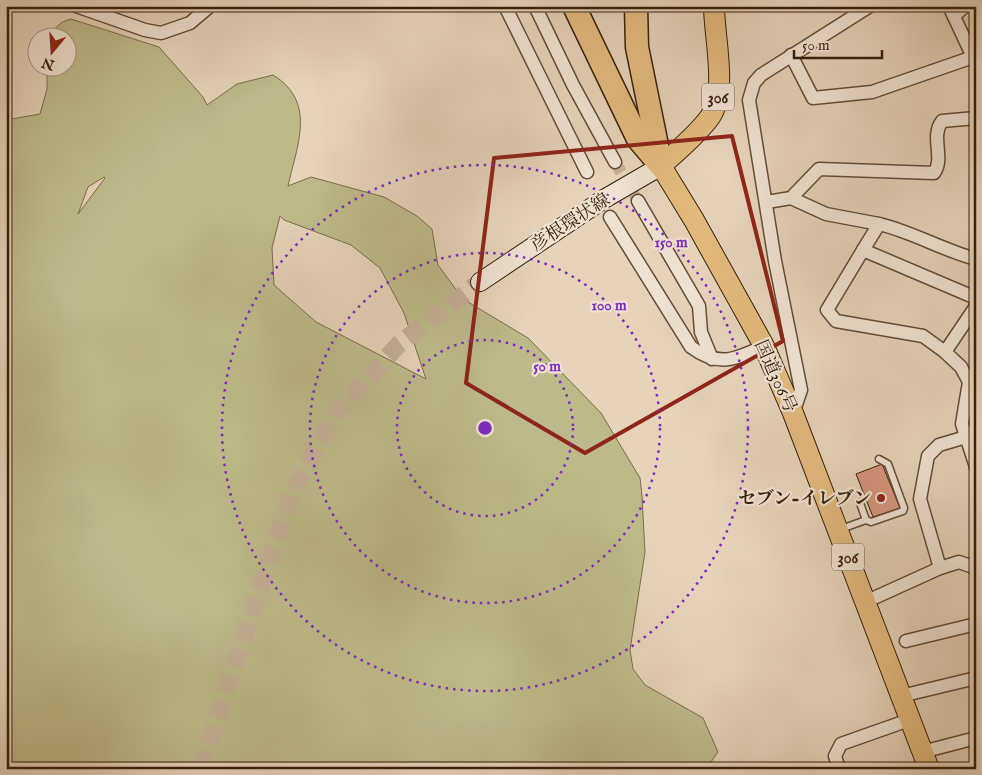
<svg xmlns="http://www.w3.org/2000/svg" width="982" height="775" viewBox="0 0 982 775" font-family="'IM FELL English','Noto Serif JP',serif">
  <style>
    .green { fill: #bdba8a; stroke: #7a6c49; fill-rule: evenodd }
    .building { fill: #d5947d; stroke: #371f08; filter: url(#shadow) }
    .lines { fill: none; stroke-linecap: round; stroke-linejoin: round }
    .minor-tunnel { stroke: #c3af96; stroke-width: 12; stroke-dasharray: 12 6; stroke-linecap: butt }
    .secondary-tunnel { stroke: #c3af96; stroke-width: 18; stroke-dasharray: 18 9; stroke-linecap: butt }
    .service-casing { stroke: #634c34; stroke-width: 9 }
    .minor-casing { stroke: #634c34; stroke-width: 15 }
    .secondary-casing { stroke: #371f08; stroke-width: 20 }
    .trunk-casing { stroke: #371f08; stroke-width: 22 }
    .motorway-casing { stroke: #371f08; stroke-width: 25 }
    .service { stroke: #efe2d2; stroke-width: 6 }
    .minor { stroke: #efe2d2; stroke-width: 12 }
    .secondary { stroke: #efe2d2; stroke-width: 18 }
    .trunk { stroke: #e3ba7d; stroke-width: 20 }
    .motorway { stroke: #e3ba7d; stroke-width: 22 }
    .marked { fill: none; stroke: #8f2418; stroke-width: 4; stroke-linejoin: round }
    .ring { fill: none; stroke: #7b2cbf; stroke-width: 2.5; stroke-dasharray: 2.5 5 }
    .poi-dot { fill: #8f2418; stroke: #efe2d2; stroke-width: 2 }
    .labels { text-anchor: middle; stroke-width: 4.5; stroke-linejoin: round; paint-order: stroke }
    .shield { fill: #efe2d2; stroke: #6e5a45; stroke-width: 1 }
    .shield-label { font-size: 16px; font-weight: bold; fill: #371f08 }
    .street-label { font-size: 18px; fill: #371f08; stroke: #efe2d2 }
    .poi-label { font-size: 18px; font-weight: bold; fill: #371f08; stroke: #efe2d2; text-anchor: end }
    .centre { fill: #7b2cbf; stroke: #efe2d2; stroke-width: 2.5 }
    .ring-label { font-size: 15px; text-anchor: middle; font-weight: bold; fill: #7b2cbf; stroke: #efe2d2; stroke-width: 4.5; stroke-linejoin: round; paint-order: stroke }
  </style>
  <defs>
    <filter id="shadow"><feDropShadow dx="5.5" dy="3" stdDeviation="0" flood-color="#0004"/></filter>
  </defs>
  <rect width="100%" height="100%" fill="#e6d3ba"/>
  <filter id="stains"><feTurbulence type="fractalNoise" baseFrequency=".004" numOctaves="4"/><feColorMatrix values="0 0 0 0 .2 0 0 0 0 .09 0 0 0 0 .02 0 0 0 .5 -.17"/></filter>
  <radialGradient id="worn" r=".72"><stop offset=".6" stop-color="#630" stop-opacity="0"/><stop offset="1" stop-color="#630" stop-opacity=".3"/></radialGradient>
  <g class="green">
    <path d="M 71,19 L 159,47 L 203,97 L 207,105 L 237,84 L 273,75 C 317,102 297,145 288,186 L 311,177 L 384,197 L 417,216 L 432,229 L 438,265 L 463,299 L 528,338 L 601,413 L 640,478 L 642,496 L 645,552 L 630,650 L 633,669 L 645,685 L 703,718 L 718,752 L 706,769 L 6,769 L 6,120 L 40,114 L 47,89 L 47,68 L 68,68 L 68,38 L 51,37 C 55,27 59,22 71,19 ZM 104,177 L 105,178 L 78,214 L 88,187 ZM 280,216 L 284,220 L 351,245 L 380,268 L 404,313 L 426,379 L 316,322 L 274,285 L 272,248 Z"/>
    <path d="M 976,381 L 976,428 L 971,429 L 967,425 Z"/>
  </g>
  <g class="building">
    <path d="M 882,464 L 900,508 L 873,517 L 856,474 Z"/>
    <path d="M 976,751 L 976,768 L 974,768 L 971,752 Z"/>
  </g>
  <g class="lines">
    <path class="minor-tunnel" d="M 615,162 L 638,201"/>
    <path class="secondary-tunnel" d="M 200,769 L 292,492 L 335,415 L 399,344 L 480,282"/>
    <defs>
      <g id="service">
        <path d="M 860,503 L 866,520"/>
        <path d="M 841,529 L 866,520 L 871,522 L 903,511 L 904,508 L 888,464 L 879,459"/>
      </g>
      <g id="minor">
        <path d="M 76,6 L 145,30 L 161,33 L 190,23 L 210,6"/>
        <path d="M 505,6 L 587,172"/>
        <path d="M 535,6 L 573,85 L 615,162"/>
        <path d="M 949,6 L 973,57"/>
        <path d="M 954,16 L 965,6"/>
        <path d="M 791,55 L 813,98 L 872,92 L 976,56"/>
        <path d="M 791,198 L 826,214 L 879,224 L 863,250"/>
        <path d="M 638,201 L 699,306 L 701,332 L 712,359"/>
        <path d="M 767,202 L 791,198 L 819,169 L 934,173 C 945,158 930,137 942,121 L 976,118"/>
        <path d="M 610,217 L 691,347 C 719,368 736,359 764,346"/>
        <path d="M 879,224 C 913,232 942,250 976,259"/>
        <path d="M 976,298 L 863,250 L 827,310 L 836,321 L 923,336 L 945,352 L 976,306"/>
        <path d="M 945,352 L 961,367 L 969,382 L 962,424 L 976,467"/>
        <path d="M 793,413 L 801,390 L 775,261 L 749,100 L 754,83 L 761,75 L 870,6"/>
        <path d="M 940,568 L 920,499 L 928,456 L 939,445 L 976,434"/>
        <path d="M 865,602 L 940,568 L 959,562 L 976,568"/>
        <path d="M 906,641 L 976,624"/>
        <path d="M 901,696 L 976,678"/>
        <path d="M 922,752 L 976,738"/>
        <path d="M 839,769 L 835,756 L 841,744 L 909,720"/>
      </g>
      <path id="secondary" d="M 480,282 L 604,199 L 661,166"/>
      <path id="trunk" d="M 714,6 C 714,37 728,91 710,117 C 697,135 678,150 661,166 L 694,220 L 764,346 L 793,413 L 929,769"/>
      <g id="motorway">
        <path d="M 574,6 L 638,139 L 661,166"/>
        <path d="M 636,6 L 637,47 L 661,165"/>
      </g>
    </defs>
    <use href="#service" class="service-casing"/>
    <use href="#minor" class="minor-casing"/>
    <use href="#secondary" class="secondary-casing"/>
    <use href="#trunk" class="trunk-casing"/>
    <use href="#motorway" class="motorway-casing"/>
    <use href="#service" class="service"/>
    <use href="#minor" class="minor"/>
    <use href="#secondary" class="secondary"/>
    <use href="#trunk" class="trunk"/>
    <use href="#motorway" class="motorway"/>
  </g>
  <path class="marked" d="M 732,136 L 783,341 L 585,453 L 466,383 L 494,158 Z"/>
  <g class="ring">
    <circle cx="485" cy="428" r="88"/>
    <circle cx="485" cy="428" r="175"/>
    <circle cx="485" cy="428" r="263"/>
  </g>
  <circle class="poi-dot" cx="881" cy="498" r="5"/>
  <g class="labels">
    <g class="shield">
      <rect x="702" y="83.5" width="32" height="27" rx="4"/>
      <rect x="832" y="543.5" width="32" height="27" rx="4"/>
    </g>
    <g class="shield-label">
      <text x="718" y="103">306</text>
      <text x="848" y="563">306</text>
    </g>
    <g class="street-label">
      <text transform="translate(570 222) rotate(-33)" y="6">彦根環状線</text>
      <text transform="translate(776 376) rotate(66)" y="6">国道306号</text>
    </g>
    <g class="poi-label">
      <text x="871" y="504">セブン-イレブン</text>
    </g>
  </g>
  <circle cx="485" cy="428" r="8" class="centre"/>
  <g class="ring-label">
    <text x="671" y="247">150 m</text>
    <text x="609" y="310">100 m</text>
    <text x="547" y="371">50 m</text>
  </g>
  <rect width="982" height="775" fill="none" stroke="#e6d3ba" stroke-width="25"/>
  <rect x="8" y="8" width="967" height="760" fill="none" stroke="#371f08" stroke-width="2.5"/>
  <rect x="12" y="12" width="957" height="750" fill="none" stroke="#371f08"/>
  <g transform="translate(52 52) rotate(198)"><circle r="24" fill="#efe2d2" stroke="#a59481"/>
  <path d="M0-4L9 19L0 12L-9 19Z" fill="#8f2418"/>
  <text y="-8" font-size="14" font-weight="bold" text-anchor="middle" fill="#371f08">N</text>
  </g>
  <path d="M794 50v8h88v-8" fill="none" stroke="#371f08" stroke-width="2.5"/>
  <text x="802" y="50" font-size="15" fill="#371f08" stroke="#efe2d2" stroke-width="4" paint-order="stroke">50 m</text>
  <rect width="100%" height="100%" filter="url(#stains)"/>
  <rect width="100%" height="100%" fill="url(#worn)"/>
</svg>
